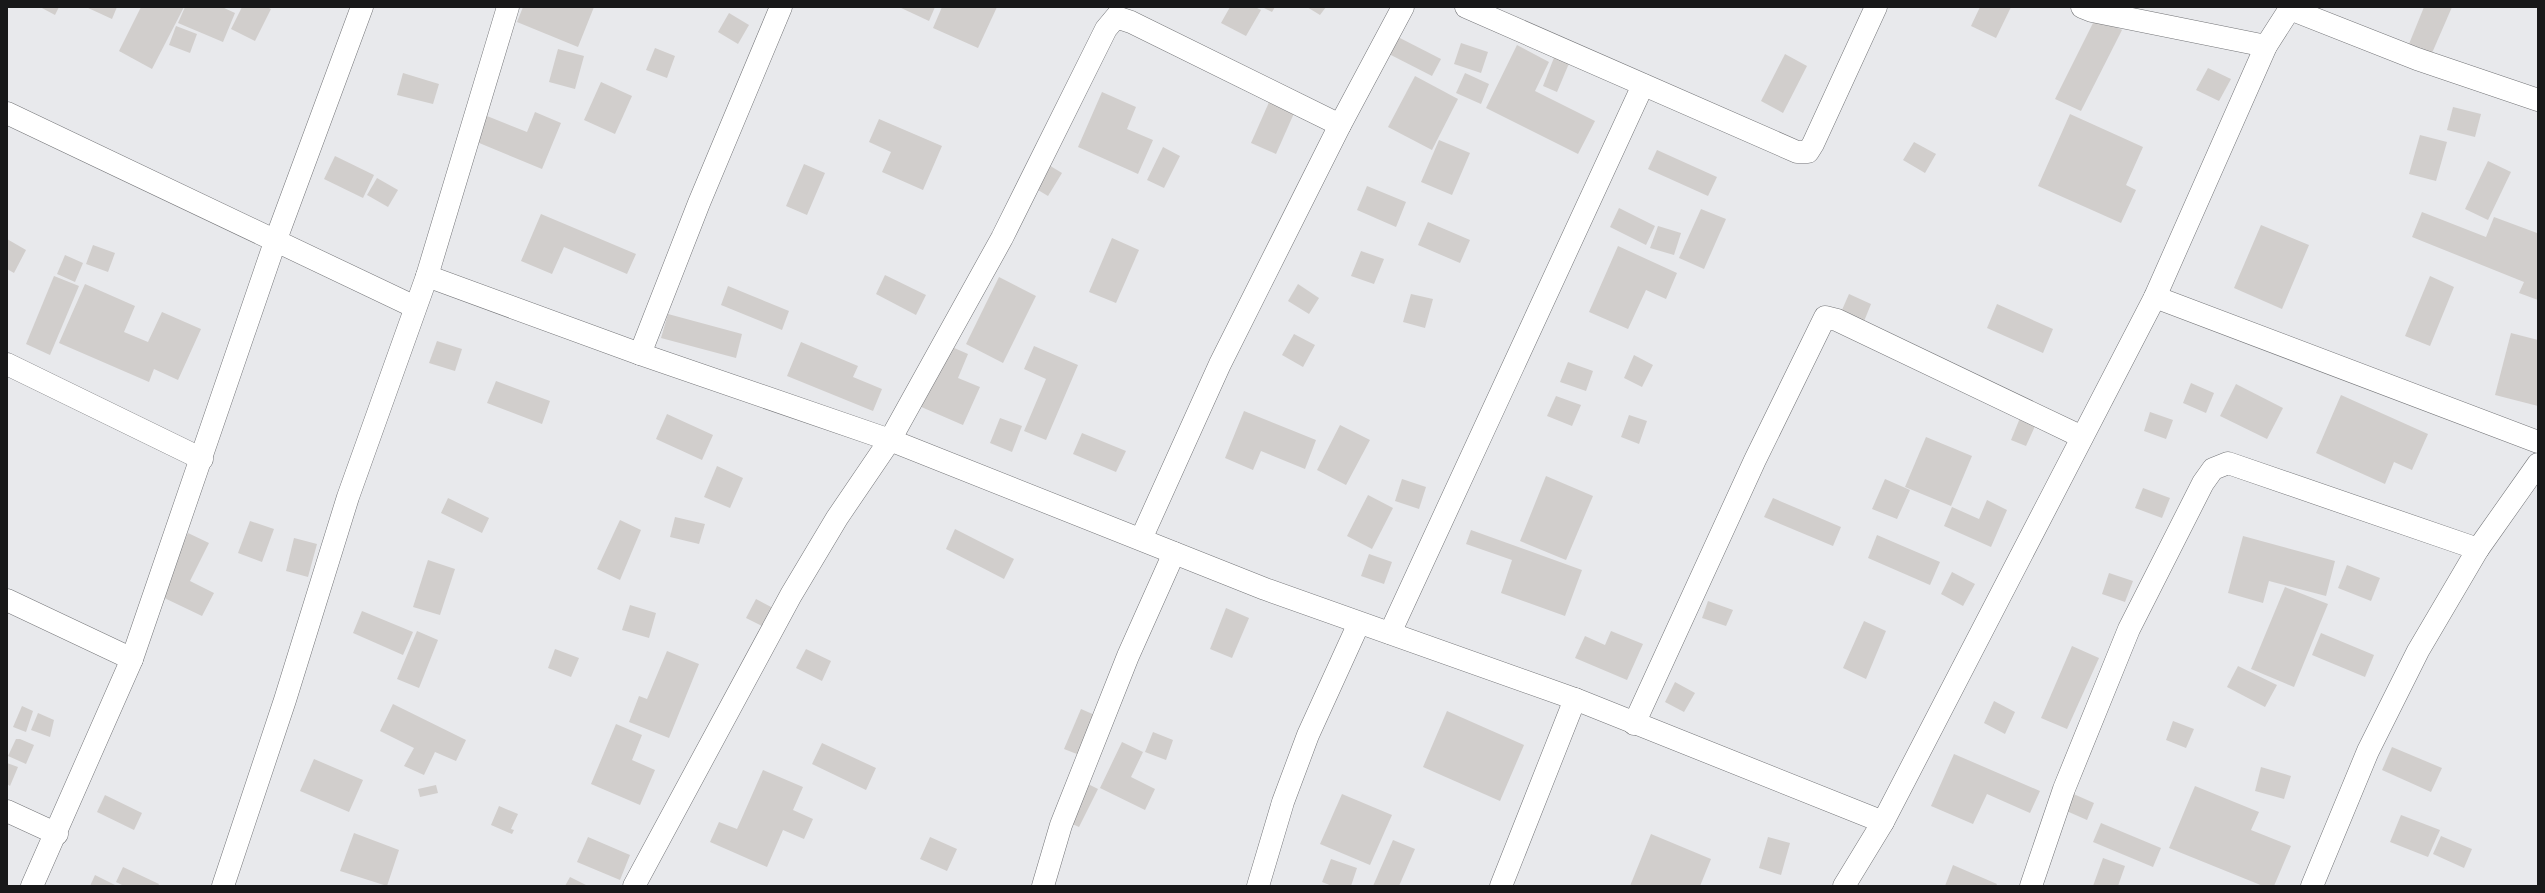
<svg xmlns="http://www.w3.org/2000/svg" width="2545" height="893" viewBox="0 0 2545 893" font-family="'Fira Sans',sans-serif">
  <style>
    .building { fill: #d1cecc }
    .lines { fill: none; stroke-linecap: round; stroke-linejoin: round }
    .street-casing { stroke: #747578; stroke-width: 23 }
    .street { stroke: #fff; stroke-width: 22 }
  </style>
  <rect width="100%" height="100%" fill="#e8e9ec"/>
  <g class="building">
    <path d="M 40,7 L 59,7 L 55,15 Z"/>
    <path d="M 86,7 L 117,7 L 112,19 Z"/>
    <path d="M 141,7 L 184,7 L 152,69 L 119,51 Z"/>
    <path d="M 185,7 L 222,7 L 235,13 L 223,42 L 178,23 Z"/>
    <path d="M 242,7 L 267,7 L 271,9 L 255,41 L 231,29 Z"/>
    <path d="M 523,7 L 594,7 L 578,47 L 517,22 Z"/>
    <path d="M 899,7 L 935,7 L 929,21 Z"/>
    <path d="M 942,7 L 997,7 L 978,48 L 933,28 Z"/>
    <path d="M 1230,7 L 1255,7 L 1261,10 L 1246,36 L 1221,23 Z"/>
    <path d="M 1262,7 L 1275,7 L 1272,12 Z"/>
    <path d="M 1307,7 L 1326,7 L 1320,15 Z"/>
    <path d="M 1980,7 L 2011,7 L 1996,38 L 1971,26 Z"/>
    <path d="M 2424,7 L 2452,7 L 2432,53 L 2409,44 Z"/>
    <path d="M 729,13 L 749,25 L 738,44 L 718,32 Z"/>
    <path d="M 2096,17 L 2122,30 L 2081,111 L 2055,99 Z"/>
    <path d="M 176,26 L 197,34 L 190,53 L 169,45 Z"/>
    <path d="M 1396,36 L 1441,59 L 1432,76 L 1387,53 Z"/>
    <path d="M 1461,43 L 1488,52 L 1481,73 L 1454,64 Z"/>
    <path d="M 1517,45 L 1549,62 L 1535,91 L 1595,121 L 1578,154 L 1486,108 Z"/>
    <path d="M 655,48 L 675,56 L 667,78 L 646,70 Z"/>
    <path d="M 558,49 L 584,56 L 575,89 L 549,82 Z"/>
    <path d="M 1785,54 L 1807,66 L 1783,113 L 1761,101 Z"/>
    <path d="M 1555,55 L 1570,61 L 1557,92 L 1543,86 Z"/>
    <path d="M 2208,68 L 2231,79 L 2219,101 L 2196,90 Z"/>
    <path d="M 403,73 L 439,84 L 433,104 L 397,95 Z"/>
    <path d="M 1465,73 L 1489,84 L 1481,104 L 1456,93 Z"/>
    <path d="M 1415,76 L 1458,99 L 1432,150 L 1388,127 Z"/>
    <path d="M 601,82 L 632,96 L 615,134 L 584,120 Z"/>
    <path d="M 1102,92 L 1136,107 L 1127,129 L 1153,140 L 1138,174 L 1078,147 Z"/>
    <path d="M 1270,100 L 1295,111 L 1276,154 L 1251,143 Z"/>
    <path d="M 2453,107 L 2481,114 L 2475,137 L 2447,130 Z"/>
    <path d="M 535,112 L 561,123 L 542,169 L 472,140 L 482,114 L 527,132 Z"/>
    <path d="M 2070,114 L 2143,147 L 2126,185 L 2136,190 L 2121,223 L 2038,186 Z"/>
    <path d="M 879,119 L 942,146 L 923,190 L 882,172 L 891,152 L 869,142 Z"/>
    <path d="M 2420,135 L 2447,142 L 2436,181 L 2409,174 Z"/>
    <path d="M 1439,140 L 1470,153 L 1452,195 L 1421,182 Z"/>
    <path d="M 1914,142 L 1936,154 L 1925,173 L 1903,160 Z"/>
    <path d="M 1163,147 L 1180,156 L 1164,188 L 1147,180 Z"/>
    <path d="M 1657,150 L 1717,177 L 1708,196 L 1648,169 Z"/>
    <path d="M 335,156 L 374,175 L 363,198 L 324,179 Z"/>
    <path d="M 1042,161 L 1062,173 L 1048,196 L 1028,184 Z"/>
    <path d="M 2488,161 L 2511,172 L 2488,220 L 2465,209 Z"/>
    <path d="M 804,164 L 825,173 L 807,215 L 786,206 Z"/>
    <path d="M 377,178 L 398,190 L 388,207 L 367,195 Z"/>
    <path d="M 1367,186 L 1406,202 L 1396,227 L 1357,210 Z"/>
    <path d="M 1619,208 L 1655,226 L 1646,245 L 1610,227 Z"/>
    <path d="M 1701,209 L 1726,219 L 1704,269 L 1679,258 Z"/>
    <path d="M 2422,212 L 2486,237 L 2494,217 L 2537,233 L 2538,230 L 2538,300 L 2519,293 L 2524,282 L 2412,237 Z"/>
    <path d="M 541,214 L 636,254 L 627,274 L 564,247 L 552,274 L 521,261 Z"/>
    <path d="M 1428,222 L 1470,240 L 1460,263 L 1418,245 Z"/>
    <path d="M 2261,225 L 2309,245 L 2282,309 L 2234,288 Z"/>
    <path d="M 1658,226 L 1681,233 L 1674,255 L 1650,248 Z"/>
    <path d="M 1112,238 L 1139,250 L 1116,303 L 1089,292 Z"/>
    <path d="M 7,239 L 26,250 L 14,273 L 7,269 Z"/>
    <path d="M 93,245 L 115,253 L 108,272 L 86,264 Z"/>
    <path d="M 1618,246 L 1677,273 L 1666,299 L 1646,290 L 1628,329 L 1589,312 Z"/>
    <path d="M 1361,251 L 1384,259 L 1374,284 L 1351,276 Z"/>
    <path d="M 65,255 L 83,263 L 75,282 L 57,274 Z"/>
    <path d="M 885,275 L 926,295 L 916,315 L 876,294 Z"/>
    <path d="M 54,276 L 79,286 L 50,355 L 26,344 Z"/>
    <path d="M 2430,276 L 2454,287 L 2430,346 L 2405,336 Z"/>
    <path d="M 999,277 L 1036,296 L 1003,363 L 966,344 Z"/>
    <path d="M 85,284 L 135,306 L 124,332 L 148,342 L 162,312 L 201,329 L 178,380 L 154,369 L 149,382 L 59,343 Z"/>
    <path d="M 1298,284 L 1319,298 L 1309,314 L 1288,301 Z"/>
    <path d="M 728,286 L 789,311 L 782,330 L 721,305 Z"/>
    <path d="M 1411,294 L 1433,299 L 1425,328 L 1403,322 Z"/>
    <path d="M 1849,294 L 1871,304 L 1858,336 L 1835,326 Z"/>
    <path d="M 1997,304 L 2053,329 L 2043,353 L 1987,328 Z"/>
    <path d="M 668,314 L 742,334 L 736,358 L 661,338 Z"/>
    <path d="M 2511,333 L 2538,340 L 2538,406 L 2495,395 Z"/>
    <path d="M 1294,334 L 1315,345 L 1303,367 L 1282,355 Z"/>
    <path d="M 437,341 L 462,349 L 455,371 L 429,363 Z"/>
    <path d="M 801,342 L 858,366 L 853,377 L 882,389 L 873,411 L 787,376 Z"/>
    <path d="M 945,344 L 968,354 L 958,378 L 980,387 L 963,425 L 919,406 Z"/>
    <path d="M 1034,346 L 1078,365 L 1046,440 L 1024,431 L 1046,379 L 1024,369 Z"/>
    <path d="M 1634,355 L 1653,365 L 1642,387 L 1624,378 Z"/>
    <path d="M 1568,362 L 1593,371 L 1586,391 L 1560,382 Z"/>
    <path d="M 496,381 L 550,401 L 542,424 L 487,403 Z"/>
    <path d="M 2191,383 L 2214,393 L 2206,413 L 2183,403 Z"/>
    <path d="M 2236,384 L 2283,408 L 2267,439 L 2220,416 Z"/>
    <path d="M 2341,395 L 2428,434 L 2412,470 L 2394,462 L 2385,484 L 2316,453 Z"/>
    <path d="M 1556,396 L 1581,405 L 1572,426 L 1547,416 Z"/>
    <path d="M 1244,411 L 1316,440 L 1305,469 L 1261,451 L 1253,470 L 1225,458 Z"/>
    <path d="M 2150,412 L 2173,420 L 2166,439 L 2144,431 Z"/>
    <path d="M 667,414 L 713,435 L 702,460 L 656,439 Z"/>
    <path d="M 1629,415 L 1647,421 L 1639,444 L 1621,437 Z"/>
    <path d="M 1000,418 L 1022,426 L 1012,452 L 990,443 Z"/>
    <path d="M 2020,418 L 2036,424 L 2026,446 L 2011,440 Z"/>
    <path d="M 1340,425 L 1370,440 L 1346,485 L 1317,470 Z"/>
    <path d="M 1082,433 L 1126,451 L 1116,472 L 1073,454 Z"/>
    <path d="M 1926,437 L 1972,456 L 1951,506 L 1905,487 Z"/>
    <path d="M 717,466 L 743,478 L 730,508 L 704,497 Z"/>
    <path d="M 1546,476 L 1593,496 L 1566,560 L 1520,541 Z"/>
    <path d="M 1402,479 L 1426,487 L 1419,509 L 1395,501 Z"/>
    <path d="M 1885,479 L 1910,490 L 1897,519 L 1872,509 Z"/>
    <path d="M 2143,488 L 2170,498 L 2162,518 L 2135,508 Z"/>
    <path d="M 1368,495 L 1393,508 L 1372,549 L 1347,536 Z"/>
    <path d="M 448,498 L 489,518 L 482,533 L 441,513 Z"/>
    <path d="M 1773,498 L 1841,527 L 1833,546 L 1764,517 Z"/>
    <path d="M 1987,500 L 2007,510 L 1991,547 L 1944,526 L 1952,507 L 1979,519 Z"/>
    <path d="M 675,517 L 705,524 L 699,544 L 670,537 Z"/>
    <path d="M 620,520 L 641,530 L 620,580 L 597,569 Z"/>
    <path d="M 250,521 L 274,529 L 262,562 L 238,553 Z"/>
    <path d="M 955,529 L 1014,559 L 1004,579 L 946,549 Z"/>
    <path d="M 1471,530 L 1582,570 L 1565,616 L 1501,593 L 1512,560 L 1466,544 Z"/>
    <path d="M 188,533 L 209,543 L 190,581 L 214,593 L 202,616 L 158,595 Z"/>
    <path d="M 1877,535 L 1940,562 L 1930,585 L 1868,558 Z"/>
    <path d="M 2243,536 L 2335,561 L 2326,596 L 2269,581 L 2263,603 L 2228,593 Z"/>
    <path d="M 294,538 L 317,544 L 308,577 L 286,571 Z"/>
    <path d="M 1369,554 L 1392,562 L 1384,584 L 1361,576 Z"/>
    <path d="M 428,560 L 455,569 L 440,615 L 413,607 Z"/>
    <path d="M 2347,565 L 2380,578 L 2371,601 L 2338,588 Z"/>
    <path d="M 1952,572 L 1975,584 L 1963,606 L 1941,594 Z"/>
    <path d="M 2109,573 L 2133,581 L 2125,602 L 2102,594 Z"/>
    <path d="M 2285,587 L 2328,604 L 2294,687 L 2251,669 Z"/>
    <path d="M 756,599 L 773,608 L 764,627 L 746,618 Z"/>
    <path d="M 1708,601 L 1733,610 L 1726,626 L 1702,618 Z"/>
    <path d="M 630,605 L 656,613 L 649,638 L 622,630 Z"/>
    <path d="M 1226,608 L 1249,618 L 1232,658 L 1210,649 Z"/>
    <path d="M 362,611 L 413,632 L 403,655 L 353,633 Z"/>
    <path d="M 1864,621 L 1886,631 L 1866,679 L 1843,668 Z"/>
    <path d="M 417,631 L 438,640 L 419,688 L 397,679 Z"/>
    <path d="M 1611,631 L 1643,644 L 1627,680 L 1575,658 L 1585,636 L 1605,645 Z"/>
    <path d="M 2321,633 L 2374,655 L 2365,677 L 2312,655 Z"/>
    <path d="M 2072,646 L 2099,658 L 2067,729 L 2041,718 Z"/>
    <path d="M 555,649 L 579,658 L 571,677 L 548,668 Z"/>
    <path d="M 806,649 L 831,661 L 822,681 L 796,668 Z"/>
    <path d="M 667,651 L 699,664 L 669,738 L 629,722 L 639,696 L 647,699 Z"/>
    <path d="M 2238,666 L 2277,685 L 2265,707 L 2227,687 Z"/>
    <path d="M 1675,682 L 1695,693 L 1684,712 L 1665,702 Z"/>
    <path d="M 1994,701 L 2015,712 L 2005,734 L 1984,723 Z"/>
    <path d="M 393,704 L 466,740 L 456,761 L 435,752 L 424,775 L 404,766 L 414,748 L 380,731 Z"/>
    <path d="M 22,706 L 33,711 L 26,732 L 13,727 Z"/>
    <path d="M 1081,709 L 1111,722 L 1095,761 L 1064,749 Z"/>
    <path d="M 1447,711 L 1524,745 L 1500,801 L 1423,767 Z"/>
    <path d="M 38,713 L 54,720 L 50,737 L 31,730 Z"/>
    <path d="M 2173,721 L 2194,729 L 2186,748 L 2166,740 Z"/>
    <path d="M 616,724 L 642,735 L 632,760 L 655,770 L 640,805 L 591,784 Z"/>
    <path d="M 1153,732 L 1173,740 L 1166,760 L 1145,752 Z"/>
    <path d="M 16,739 L 20,739 L 34,745 L 26,764 L 8,756 Z"/>
    <path d="M 1122,742 L 1143,752 L 1131,777 L 1155,789 L 1145,810 L 1100,788 Z"/>
    <path d="M 822,743 L 876,768 L 866,790 L 812,764 Z"/>
    <path d="M 2392,747 L 2442,768 L 2431,792 L 2382,770 Z"/>
    <path d="M 1954,754 L 2040,791 L 2030,813 L 1987,794 L 1973,824 L 1931,806 Z"/>
    <path d="M 314,759 L 363,780 L 349,812 L 300,791 Z"/>
    <path d="M 7,763 L 18,767 L 10,786 L 7,784 Z"/>
    <path d="M 2261,767 L 2291,776 L 2284,799 L 2255,791 Z"/>
    <path d="M 763,770 L 803,787 L 793,810 L 813,819 L 804,839 L 783,830 L 767,867 L 710,842 L 719,822 L 737,829 Z"/>
    <path d="M 1074,777 L 1098,789 L 1079,827 L 1055,816 Z"/>
    <path d="M 436,785 L 438,793 L 420,797 L 418,789 Z"/>
    <path d="M 2195,786 L 2259,812 L 2251,830 L 2291,846 L 2274,886 L 2263,886 L 2169,848 Z"/>
    <path d="M 2069,792 L 2094,803 L 2087,820 L 2062,809 Z"/>
    <path d="M 1342,794 L 1392,815 L 1370,865 L 1320,844 Z"/>
    <path d="M 105,795 L 142,813 L 134,830 L 97,812 Z"/>
    <path d="M 499,806 L 518,814 L 511,829 L 514,830 L 512,834 L 491,825 Z"/>
    <path d="M 2401,815 L 2440,830 L 2428,857 L 2390,842 Z"/>
    <path d="M 2101,823 L 2161,848 L 2153,867 L 2093,842 Z"/>
    <path d="M 354,833 L 399,850 L 387,886 L 340,871 Z"/>
    <path d="M 1651,834 L 1711,859 L 1700,886 L 1630,886 Z"/>
    <path d="M 2441,836 L 2472,849 L 2464,868 L 2433,854 Z"/>
    <path d="M 588,837 L 630,855 L 620,880 L 577,862 Z"/>
    <path d="M 930,837 L 957,849 L 947,871 L 920,859 Z"/>
    <path d="M 1768,837 L 1790,843 L 1781,875 L 1759,868 Z"/>
    <path d="M 1393,840 L 1415,849 L 1399,886 L 1373,886 Z"/>
    <path d="M 2103,858 L 2125,866 L 2118,886 L 2093,886 Z"/>
    <path d="M 1331,859 L 1357,868 L 1351,886 L 1332,886 L 1322,882 Z"/>
    <path d="M 1953,865 L 1997,884 L 1996,886 L 1945,886 Z"/>
    <path d="M 123,867 L 159,884 L 158,886 L 124,886 L 116,882 Z"/>
    <path d="M 95,875 L 117,886 L 90,886 Z"/>
    <path d="M 570,877 L 588,886 L 565,886 Z"/>
  </g>
  <g class="lines">
    <defs>
      <g id="street">
        <path d="M 1466,7 L 1797,152 L 1808,152 L 1813,144 L 1876,7"/>
        <path d="M 2082,7 L 2092,11 L 2266,46"/>
        <path d="M 2290,9 L 2417,59 L 2538,100"/>
        <path d="M 7,113 L 415,307"/>
        <path d="M 427,276 L 640,354 L 890,440 L 1265,589 L 1575,699 L 1883,822"/>
        <path d="M 2155,297 L 2538,442"/>
        <path d="M 640,354 L 699,203 L 781,7"/>
        <path d="M 7,364 L 202,459"/>
        <path d="M 1141,539 L 1220,364 L 1340,125 L 1403,7"/>
        <path d="M 7,600 L 132,659"/>
        <path d="M 1390,633 L 1643,85"/>
        <path d="M 1634,724 L 1755,460 L 1825,317 L 1837,320 L 2082,437"/>
        <path d="M 7,811 L 57,834"/>
        <path d="M 32,886 L 132,659 L 275,242 L 362,7"/>
        <path d="M 223,886 L 285,700 L 348,497 L 427,276 L 508,7"/>
        <path d="M 634,886 L 791,595 L 837,518 L 890,440 L 1002,238 L 1106,29 L 1116,17 L 1131,22 L 1340,125"/>
        <path d="M 1043,886 L 1061,825 L 1128,656 L 1174,553"/>
        <path d="M 1258,886 L 1283,802 L 1308,735 L 1359,623"/>
        <path d="M 1501,886 L 1575,699"/>
        <path d="M 1844,886 L 1883,822 L 2155,297 L 2266,46 L 2291,7"/>
        <path d="M 2031,886 L 2064,789 L 2129,629 L 2203,483 L 2213,469 L 2228,463 L 2478,549"/>
        <path d="M 2312,886 L 2368,751 L 2418,651 L 2478,549 L 2538,464"/>
      </g>
    </defs>
    <use href="#street" class="street-casing"/>
    <use href="#street" class="street"/>
  </g>
  <rect width="2545" height="893" fill="none" stroke="#181819" stroke-width="16"/>
</svg>
